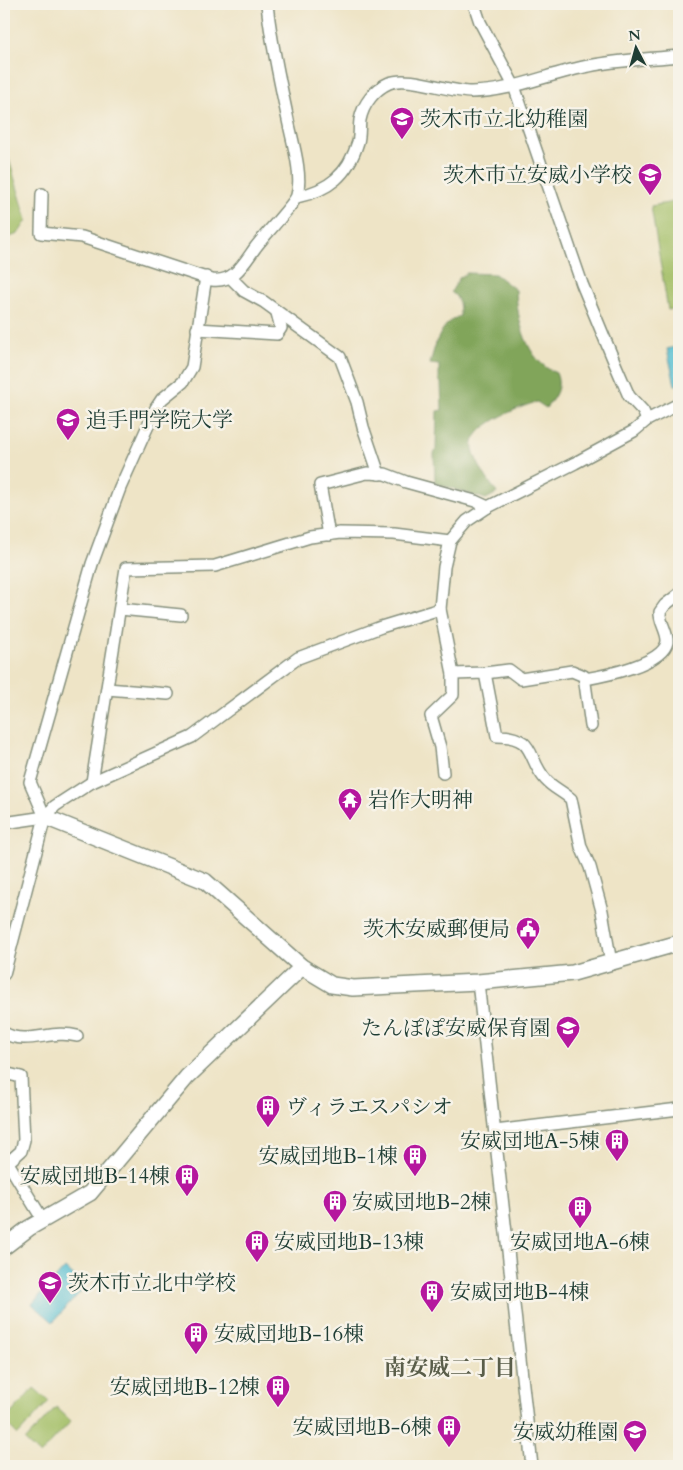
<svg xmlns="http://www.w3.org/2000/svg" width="683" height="1470" viewBox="0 0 683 1470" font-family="Cardo,'Noto Serif JP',serif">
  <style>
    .green { fill: #a2be65; stroke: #607e4c }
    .forest { fill: #81a55a; stroke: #507147 }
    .water { fill: #54bed1; stroke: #3a7e82 }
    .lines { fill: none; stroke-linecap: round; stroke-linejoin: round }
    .minor-casing { stroke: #86907d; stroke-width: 14 }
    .tertiary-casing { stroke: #86907d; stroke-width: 18 }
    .minor { stroke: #fff; stroke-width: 11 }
    .tertiary { stroke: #fff; stroke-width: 15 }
    .labels { text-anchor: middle; stroke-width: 5; stroke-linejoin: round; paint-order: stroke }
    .poi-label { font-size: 21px; fill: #1f3d34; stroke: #f7f3e8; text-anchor: start }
    .neighbourhood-label { font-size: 22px; font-weight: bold; fill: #5a5e4a; stroke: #f7f3e8 }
  </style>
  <rect width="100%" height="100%" fill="#f7f3e8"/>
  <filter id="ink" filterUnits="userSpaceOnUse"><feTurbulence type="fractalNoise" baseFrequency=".02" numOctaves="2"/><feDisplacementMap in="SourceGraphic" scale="10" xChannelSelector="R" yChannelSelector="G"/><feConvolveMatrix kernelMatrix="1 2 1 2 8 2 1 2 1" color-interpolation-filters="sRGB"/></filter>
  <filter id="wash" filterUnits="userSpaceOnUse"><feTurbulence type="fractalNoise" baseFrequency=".0096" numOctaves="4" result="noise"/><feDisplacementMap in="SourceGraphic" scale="20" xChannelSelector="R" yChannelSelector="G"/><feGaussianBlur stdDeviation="1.12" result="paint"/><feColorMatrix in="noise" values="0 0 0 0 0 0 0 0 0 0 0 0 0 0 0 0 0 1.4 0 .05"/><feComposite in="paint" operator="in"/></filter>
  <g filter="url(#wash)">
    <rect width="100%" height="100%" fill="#eee4c6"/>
    <g class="green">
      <path d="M 4,143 L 27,220 L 18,234 L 4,239 Z"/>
      <path d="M 679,201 L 679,308 L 668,310 L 651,206 Z"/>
      <path d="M 34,1388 L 49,1401 L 18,1435 L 4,1421 Z"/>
      <path d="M 56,1407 L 71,1421 L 40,1455 L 25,1441 Z"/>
    </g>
    <path class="forest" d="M 467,273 L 495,274 L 516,290 C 517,319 526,361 556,373 C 562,387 555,397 546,408 L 537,402 C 521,406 467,427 473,449 C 476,464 489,481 497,493 L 486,499 L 435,483 L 434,453 L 436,450 L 437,411 L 442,410 L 441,383 L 439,380 L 439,365 L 430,364 C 435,345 440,323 460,316 C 460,306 460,298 451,292 L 460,277 Z"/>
    <g class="water">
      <path d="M 679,346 L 679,385 L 675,385 L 667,349 Z"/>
      <path d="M 65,1268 L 85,1287 L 53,1322 L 32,1304 Z"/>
    </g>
  </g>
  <g filter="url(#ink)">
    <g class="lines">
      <defs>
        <g id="minor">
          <path d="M 474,4 L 480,22 L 514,86 L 582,284 L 616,366 L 629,396 L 643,411 L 647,420"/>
          <path d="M 42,194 L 41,233 L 82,237 L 212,280 C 234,283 244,263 255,248 C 262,238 296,202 297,195 C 303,175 292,140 288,120 C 280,81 271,43 267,4"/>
          <path d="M 297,197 C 329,190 348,175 358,142 C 360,135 359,127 360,120 C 363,104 375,89 389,83 C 409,75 449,92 471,92 C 511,92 550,73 589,66 C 618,60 650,59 679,56"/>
          <path d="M 230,277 L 244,291 L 264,302 L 340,357 L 357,402 L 363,427 L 379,474"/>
          <path d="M 197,329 L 277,334 L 281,328 L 277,313"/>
          <path d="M 329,535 L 320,485 L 367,473 L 385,474 L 406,482 L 475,501 L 488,507"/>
          <path d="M 120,609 L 181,615"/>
          <path d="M 440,609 L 453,674 L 485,673 L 497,736 C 537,736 526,758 546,780 C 552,787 563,792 571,799 L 581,847 L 590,867 L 602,911 L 611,963"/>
          <path d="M 485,673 L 509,670 L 521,679 L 572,671 L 584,676 L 591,726"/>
          <path d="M 585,679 C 603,676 663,664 667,642 C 668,632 659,622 660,612 L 665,605 L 679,594"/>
          <path d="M 107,689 L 168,694"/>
          <path d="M 443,773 L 440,747 L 431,716 L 453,695 L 453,674"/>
          <path d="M 92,782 L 126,568 L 215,566 L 310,537 L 340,533 L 394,534 L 450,541"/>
          <path d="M 45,817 L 30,782 L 92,564 L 120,488 L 156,408 L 162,399 L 183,382 L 192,367 L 206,277"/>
          <path d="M 4,823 L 45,817"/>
          <path d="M 4,974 L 45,817 L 55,806 L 92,782 L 192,737 L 298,658 L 381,627 L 440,609 L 444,567 L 450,541 L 467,521 L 488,507 L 575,463 L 634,431 L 647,420 L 679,404"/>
          <path d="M 478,982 L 532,1466"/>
          <path d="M 4,1033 C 27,1046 51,1029 77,1036"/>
          <path d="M 4,1073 L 21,1077 L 24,1140 L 21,1151 L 4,1166"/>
          <path d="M 495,1131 L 679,1109"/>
          <path d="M 8,1163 L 43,1220"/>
        </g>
        <g id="tertiary">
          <path d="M 45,817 L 205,881 L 302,967 L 332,985 L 353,988 L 478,982 L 573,973 L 679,943"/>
          <path d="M 4,1247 L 29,1228 L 90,1193 L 187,1077 L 302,967"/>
        </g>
      </defs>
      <use href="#minor" class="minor-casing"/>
      <use href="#tertiary" class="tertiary-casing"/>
      <use href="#minor" class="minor"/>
      <use href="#tertiary" class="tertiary"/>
    </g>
  </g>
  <defs>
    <symbol id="school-pin" viewBox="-11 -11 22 30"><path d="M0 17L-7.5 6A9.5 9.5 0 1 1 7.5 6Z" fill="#b5179e" stroke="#f7f3e8"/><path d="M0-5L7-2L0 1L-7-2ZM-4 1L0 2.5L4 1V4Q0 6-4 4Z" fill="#fff"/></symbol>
    <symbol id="university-pin" viewBox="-11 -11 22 30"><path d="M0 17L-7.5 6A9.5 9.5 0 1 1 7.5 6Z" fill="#b5179e" stroke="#f7f3e8"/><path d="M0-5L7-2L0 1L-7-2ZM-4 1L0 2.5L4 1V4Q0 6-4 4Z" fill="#fff"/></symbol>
    <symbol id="temple-pin" viewBox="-11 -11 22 30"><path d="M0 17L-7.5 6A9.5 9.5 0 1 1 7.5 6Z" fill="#b5179e" stroke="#f7f3e8"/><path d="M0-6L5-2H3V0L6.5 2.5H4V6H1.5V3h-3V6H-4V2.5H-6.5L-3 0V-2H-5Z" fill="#fff"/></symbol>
    <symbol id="civic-pin" viewBox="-11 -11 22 30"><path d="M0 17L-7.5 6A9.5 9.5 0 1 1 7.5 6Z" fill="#b5179e" stroke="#f7f3e8"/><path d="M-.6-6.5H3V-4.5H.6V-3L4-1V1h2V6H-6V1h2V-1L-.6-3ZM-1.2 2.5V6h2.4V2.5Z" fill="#fff"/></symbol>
    <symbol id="building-pin" viewBox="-11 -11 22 30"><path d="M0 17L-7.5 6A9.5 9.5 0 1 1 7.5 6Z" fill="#b5179e" stroke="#f7f3e8"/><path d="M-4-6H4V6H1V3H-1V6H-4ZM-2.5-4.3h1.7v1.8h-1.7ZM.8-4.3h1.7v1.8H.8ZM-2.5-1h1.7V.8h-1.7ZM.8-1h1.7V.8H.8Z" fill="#fff"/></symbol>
  </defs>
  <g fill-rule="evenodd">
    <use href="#school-pin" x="388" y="105" width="28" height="38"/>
    <use href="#school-pin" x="636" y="161" width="28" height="38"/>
    <use href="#university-pin" x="54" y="406" width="28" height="38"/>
    <use href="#temple-pin" x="336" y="786" width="28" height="38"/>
    <use href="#civic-pin" x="514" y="915" width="28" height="38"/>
    <use href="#school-pin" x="554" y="1014" width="28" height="38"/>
    <use href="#building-pin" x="254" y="1093" width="28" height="38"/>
    <use href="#building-pin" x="603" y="1127" width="28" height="38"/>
    <use href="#building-pin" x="401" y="1142" width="28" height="38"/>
    <use href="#building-pin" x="173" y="1162" width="28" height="38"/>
    <use href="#building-pin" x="321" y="1188" width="28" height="38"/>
    <use href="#building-pin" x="566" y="1194" width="28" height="38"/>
    <use href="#building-pin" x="243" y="1228" width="28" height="38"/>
    <use href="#school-pin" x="36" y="1269" width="28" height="38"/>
    <use href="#building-pin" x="418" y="1278" width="28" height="38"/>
    <use href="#building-pin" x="182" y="1320" width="28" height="38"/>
    <use href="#building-pin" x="264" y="1373" width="28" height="38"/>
    <use href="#building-pin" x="435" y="1413" width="28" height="38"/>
    <use href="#school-pin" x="621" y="1418" width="28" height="38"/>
  </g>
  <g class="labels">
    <g class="poi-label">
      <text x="420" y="126">茨木市立北幼稚園</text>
      <text x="632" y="182" text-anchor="end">茨木市立安威小学校</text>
      <text x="86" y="427">追手門学院大学</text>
      <text x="368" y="807">岩作大明神</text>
      <text x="510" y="936" text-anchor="end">茨木安威郵便局</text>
      <text x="550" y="1035" text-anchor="end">たんぽぽ安威保育園</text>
      <text x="286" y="1114">ヴィラエスパシオ</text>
      <text x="600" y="1148" text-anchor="end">安威団地A-5棟</text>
      <text x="398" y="1163" text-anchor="end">安威団地B-1棟</text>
      <text x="170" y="1183" text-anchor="end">安威団地B-14棟</text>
      <text x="352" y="1209">安威団地B-2棟</text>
      <text x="274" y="1249">安威団地B-13棟</text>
      <text x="580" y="1249" text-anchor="middle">安威団地A-6棟</text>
      <text x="68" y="1290">茨木市立北中学校</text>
      <text x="450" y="1299">安威団地B-4棟</text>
      <text x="214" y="1341">安威団地B-16棟</text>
      <text x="260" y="1394" text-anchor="end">安威団地B-12棟</text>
      <text x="432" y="1434" text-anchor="end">安威団地B-6棟</text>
      <text x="618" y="1439" text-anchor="end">安威幼稚園</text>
    </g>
    <g class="neighbourhood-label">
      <text x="450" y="1375">南安威二丁目</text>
    </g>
  </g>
  <rect width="683" height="1470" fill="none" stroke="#f7f3e8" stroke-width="20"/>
  <g transform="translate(636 48) rotate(354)" stroke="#f7f3e8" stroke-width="4" paint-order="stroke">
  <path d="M0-4L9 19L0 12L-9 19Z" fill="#1f3d34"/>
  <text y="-8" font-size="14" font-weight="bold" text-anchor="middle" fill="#1f3d34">N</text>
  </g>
</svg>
